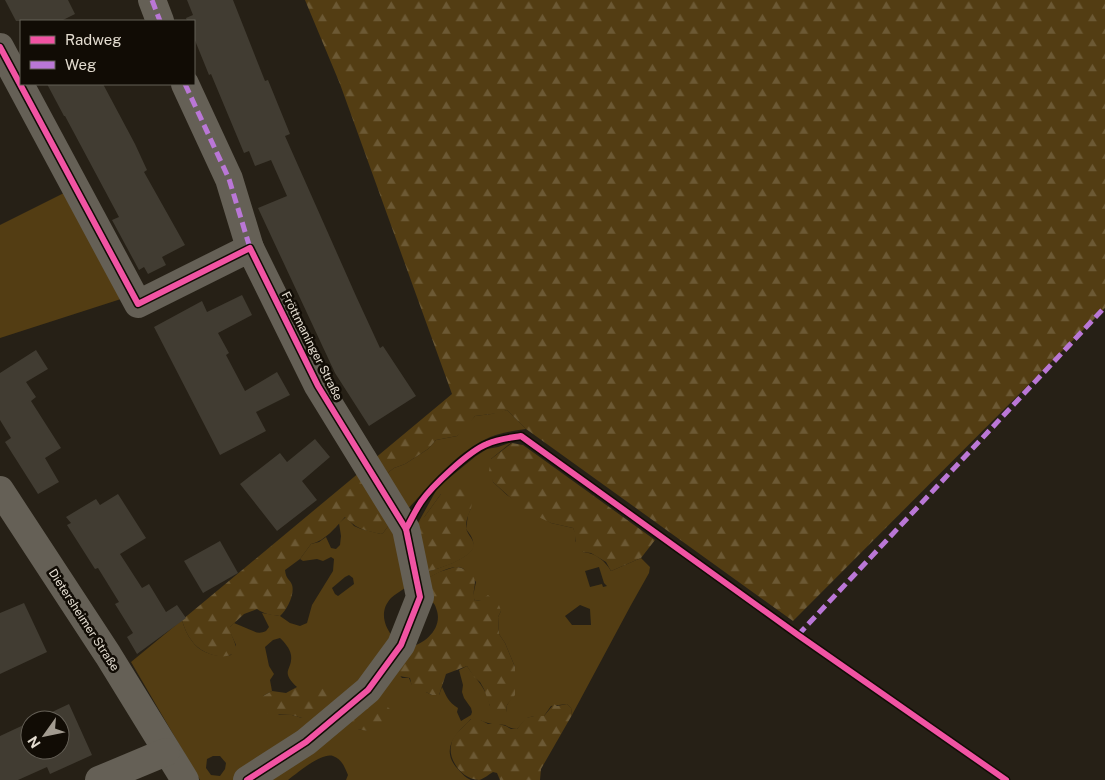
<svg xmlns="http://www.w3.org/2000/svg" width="1105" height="780" viewBox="0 0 1105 780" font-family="'Public Sans',sans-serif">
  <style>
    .grass { fill: #533d13; fill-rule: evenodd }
    .forest { fill: url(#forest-firs) }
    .building { fill: #413c32 }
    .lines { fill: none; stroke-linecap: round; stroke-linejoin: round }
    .minor { stroke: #656056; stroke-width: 28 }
    .quiet { stroke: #ba77d6; stroke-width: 5; stroke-dasharray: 10 5; stroke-linecap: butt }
    .cycleway-casing { stroke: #110c05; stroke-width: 9 }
    .cycleway { stroke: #f153a3; stroke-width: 6 }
    .labels { text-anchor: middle; stroke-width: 5; stroke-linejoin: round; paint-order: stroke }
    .street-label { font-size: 12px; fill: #e4ddd1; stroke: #110c05 }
  </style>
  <defs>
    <pattern id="forest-firs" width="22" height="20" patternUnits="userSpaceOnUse" patternTransform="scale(1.25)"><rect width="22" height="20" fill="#533d13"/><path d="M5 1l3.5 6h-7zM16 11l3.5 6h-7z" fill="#6c5934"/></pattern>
  </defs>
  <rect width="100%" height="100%" fill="#262016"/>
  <g class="grass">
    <path d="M 64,193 L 121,299 L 0,338 L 0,225 Z"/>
    <path d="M 507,410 L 526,429 C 512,431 497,433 484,440 C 454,455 430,485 407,510 L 385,475 L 394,468 L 405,464 L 428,449 L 436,440 L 457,436 L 475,416 L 491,414 Z"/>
    <path d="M 512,442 L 491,459 L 493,482 L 507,495 L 551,523 L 573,528 L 576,534 L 575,541 L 583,552 C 596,553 605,561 611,571 L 641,558 L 650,567 L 649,573 L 631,605 L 572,715 L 571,708 L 567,704 L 551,706 L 544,716 L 534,716 L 527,718 L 517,729 C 511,729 509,727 505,725 C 499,724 493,725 488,723 C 480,721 481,719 471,719 C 458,732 440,747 456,767 C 461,772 464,777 471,780 L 346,780 L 348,775 C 345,768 342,759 333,756 C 322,752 297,773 288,780 L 260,780 L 393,667 L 402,678 L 409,678 L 412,685 L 432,695 L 439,695 L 442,687 C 447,697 448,702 458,708 L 457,712 L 461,721 L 471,715 L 472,712 L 471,708 L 464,698 L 462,692 L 463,685 L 459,670 L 467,666 C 476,680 487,688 490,706 L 506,712 L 507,705 L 511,699 L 515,688 L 514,682 L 515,667 L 505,643 L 499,634 L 498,617 L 501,611 L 481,600 L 475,601 L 473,596 L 476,582 C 472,578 469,573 465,570 C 455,561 436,575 426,579 L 425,572 C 436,570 471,558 473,547 C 475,540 469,533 466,529 L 468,515 L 471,508 L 441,494 L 425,516 L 418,523 L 438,487 L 476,456 L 487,449 L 498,447 ZM 599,567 L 604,583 L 607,586 L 603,587 L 602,584 L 590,587 L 585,571 ZM 580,605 L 590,609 L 591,625 L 572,625 L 565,616 ZM 381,701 L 370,731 L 358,729 Z"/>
    <path d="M 346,517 L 354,526 L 361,529 L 381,534 L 383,533 L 392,521 L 405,588 C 401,591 395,594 391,598 C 380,610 383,624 392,636 L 365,685 L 305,735 L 233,780 L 200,780 L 131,662 L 182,620 C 184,627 187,635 192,641 C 200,653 217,658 231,655 L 236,645 L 230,632 L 230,627 L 234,623 C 238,625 242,626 246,628 C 254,631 258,635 266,631 L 269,627 L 262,613 L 280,616 L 290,623 L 300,626 L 307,623 L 312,605 L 333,571 L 334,559 L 331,557 L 323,561 L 317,559 L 303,561 L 300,559 L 311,544 L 319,542 L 326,537 L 331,548 L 336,549 L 340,545 L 341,536 L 339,523 ZM 349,575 L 353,578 L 354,584 L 338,596 L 335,594 L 332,588 L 345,577 ZM 280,638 C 284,642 290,648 291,655 C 293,671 279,670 297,687 L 306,687 L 302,718 L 292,715 L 279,715 L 263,696 L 272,691 L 270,680 L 274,674 L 269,666 L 265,647 L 273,640 ZM 213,756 L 220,756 L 226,763 L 225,769 L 220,776 L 211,775 L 206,768 L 207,759 Z"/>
  </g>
  <g class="forest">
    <path d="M 305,0 L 1105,0 L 1105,308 L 793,621 L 526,429 L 507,410 L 499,413 L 475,416 L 472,420 L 469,427 L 457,436 L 436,440 L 428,449 L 405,464 L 394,468 L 385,475 L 374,459 L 452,394 L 340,84 Z"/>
    <path d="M 512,443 L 523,445 L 655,540 L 641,558 L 611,571 L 606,562 L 591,553 L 583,552 L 576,548 C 575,541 576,534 573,528 L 551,523 L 524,510 L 493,482 L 489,471 L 491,459 Z"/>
    <path d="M 360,472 L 392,521 L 383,533 L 381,534 C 364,530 358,530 345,517 C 335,528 326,540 311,544 L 300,559 L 285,570 C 286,580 290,579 292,585 C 295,594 287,610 280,616 C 271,615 264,614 257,609 L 244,614 L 230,627 C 230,635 236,641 236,650 C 234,651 233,654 230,655 C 219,660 198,651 192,641 C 187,635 184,627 182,620 Z"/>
    <path d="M 459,489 L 467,491 C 478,508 466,511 466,527 C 466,533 473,538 474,545 C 474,558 436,570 425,572 L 418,523 L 422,518 L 425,516 L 441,494 Z"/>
    <path d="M 455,567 C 460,567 463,568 467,571 C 482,580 470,588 475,601 L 481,600 L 488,595 L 499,605 L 501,611 L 498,617 L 499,634 L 505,643 L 515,667 L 515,695 L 507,705 L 506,712 L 504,715 L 498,716 L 492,712 L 484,689 L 480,682 L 474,677 L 467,666 L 446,674 L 439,695 L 432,695 L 426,692 L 419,694 L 413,692 L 410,678 L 394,675 L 408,648 C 426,644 444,627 436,608 C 435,603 430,600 426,596 L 426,579 L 439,572 Z"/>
    <path d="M 322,686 L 327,689 L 330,699 L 323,708 L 312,715 L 302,718 L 292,715 L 267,714 L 260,705 L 263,696 L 272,691 L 286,693 L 297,687 Z"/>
    <path d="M 376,700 L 381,701 L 391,710 C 390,722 388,726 377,733 L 358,729 L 352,724 L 352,718 Z"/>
    <path d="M 554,704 L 557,706 L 567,704 L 571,708 L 572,715 L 541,769 L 540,780 L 500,780 L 497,773 L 493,772 C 489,774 484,779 479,780 C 463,780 448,760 451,746 C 452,737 457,733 463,727 C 467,723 470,719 475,717 L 488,724 L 499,724 L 506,726 L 511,729 L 517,729 L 526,718 L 534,716 L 544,716 Z"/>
  </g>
  <g class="building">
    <path d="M 5,0 L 68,0 L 75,14 L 61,21 L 16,21 Z"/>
    <path d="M 187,0 L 233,0 L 265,81 L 268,80 L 290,134 L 285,136 L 356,296 L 380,348 L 383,346 L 416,396 L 369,426 L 335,373 L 258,208 L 287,196 L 271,160 L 255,166 L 249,151 L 244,153 L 211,74 L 209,75 L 194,38 L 194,21 L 187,21 L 186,18 L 193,15 Z"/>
    <path d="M 47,84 L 103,84 L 135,144 L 147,170 L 144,172 L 185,245 L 162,257 L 166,265 L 148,274 L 144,267 L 139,270 L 112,220 L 119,217 L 65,116 L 64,116 Z"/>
    <path d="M 242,295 L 252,315 L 218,333 L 229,353 L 226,355 L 245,391 L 277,372 L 290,395 L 256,412 L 266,431 L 220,455 L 154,327 L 202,301 L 207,312 Z"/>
    <path d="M 36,350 L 48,369 L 26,382 L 36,397 L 31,401 L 61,448 L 45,458 L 59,482 L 38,494 L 5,442 L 11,438 L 0,420 L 0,373 Z"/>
    <path d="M 315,439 L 330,457 L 302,481 L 317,500 L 277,531 L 240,484 L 280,453 L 287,462 Z"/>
    <path d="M 118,494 L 146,538 L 120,554 L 142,588 L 149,584 L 166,612 L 177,605 L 186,618 L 137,654 L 127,637 L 133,633 L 115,604 L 119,602 L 98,568 L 95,569 L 67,525 L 71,523 L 66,517 L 96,499 L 100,505 Z"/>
    <path d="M 220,541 L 238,573 L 203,593 L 184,561 Z"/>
    <path d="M 24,603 L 47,652 L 0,674 L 0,613 Z"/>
    <path d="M 69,704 L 92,755 L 50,774 L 47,767 L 18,780 L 0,780 L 0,736 L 30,722 L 30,750 L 60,750 L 60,720 L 35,720 Z"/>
  </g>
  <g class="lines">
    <g class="minor">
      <path d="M 152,0 L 160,21"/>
      <path d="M 0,47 L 138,304 L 250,248 L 318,386 L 406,529 L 420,597 L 401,645 L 368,690 L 306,742 L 247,780"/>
      <path d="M 185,84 L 229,179 L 250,248"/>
      <path d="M 0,490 L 108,655 L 185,780"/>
      <path d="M 99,780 L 166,752"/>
    </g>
    <g class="quiet">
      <path d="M 152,0 L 160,21"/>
      <path d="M 185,84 L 229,179 L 250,248"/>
      <path d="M 798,635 L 1105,307"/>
    </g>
    <defs>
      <g id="cycleway">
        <path d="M 0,47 L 138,304 L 250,248 L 318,386 L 406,529 L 420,597 L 401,645 L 368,690 L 306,742 L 247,780"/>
        <path d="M 406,529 C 411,520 415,511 421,502 C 432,486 469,451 487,444 C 498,439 509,438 521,436 L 798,635 L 1006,780"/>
      </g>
    </defs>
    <use href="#cycleway" class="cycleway-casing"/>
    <use href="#cycleway" class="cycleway"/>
  </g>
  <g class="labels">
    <g class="street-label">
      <text transform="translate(312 346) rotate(63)" y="4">Fröttmaninger Straße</text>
      <text transform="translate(84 620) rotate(57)" y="4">Dietersheimer Straße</text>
    </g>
  </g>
  <rect x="20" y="20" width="175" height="65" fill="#110c05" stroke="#656057"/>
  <rect x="30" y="36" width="25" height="8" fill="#f153a3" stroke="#656057"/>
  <text x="65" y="45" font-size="15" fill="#e4ddd1">Radweg</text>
  <rect x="30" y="61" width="25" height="8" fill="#ba77d6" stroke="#656057"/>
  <text x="65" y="70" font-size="15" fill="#e4ddd1">Weg</text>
  <g transform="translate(45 735) rotate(237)"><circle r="24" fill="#110c05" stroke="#656057"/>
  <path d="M0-4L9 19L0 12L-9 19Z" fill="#a29b90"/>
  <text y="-8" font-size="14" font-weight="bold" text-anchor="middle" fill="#e4ddd1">N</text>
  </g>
</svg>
